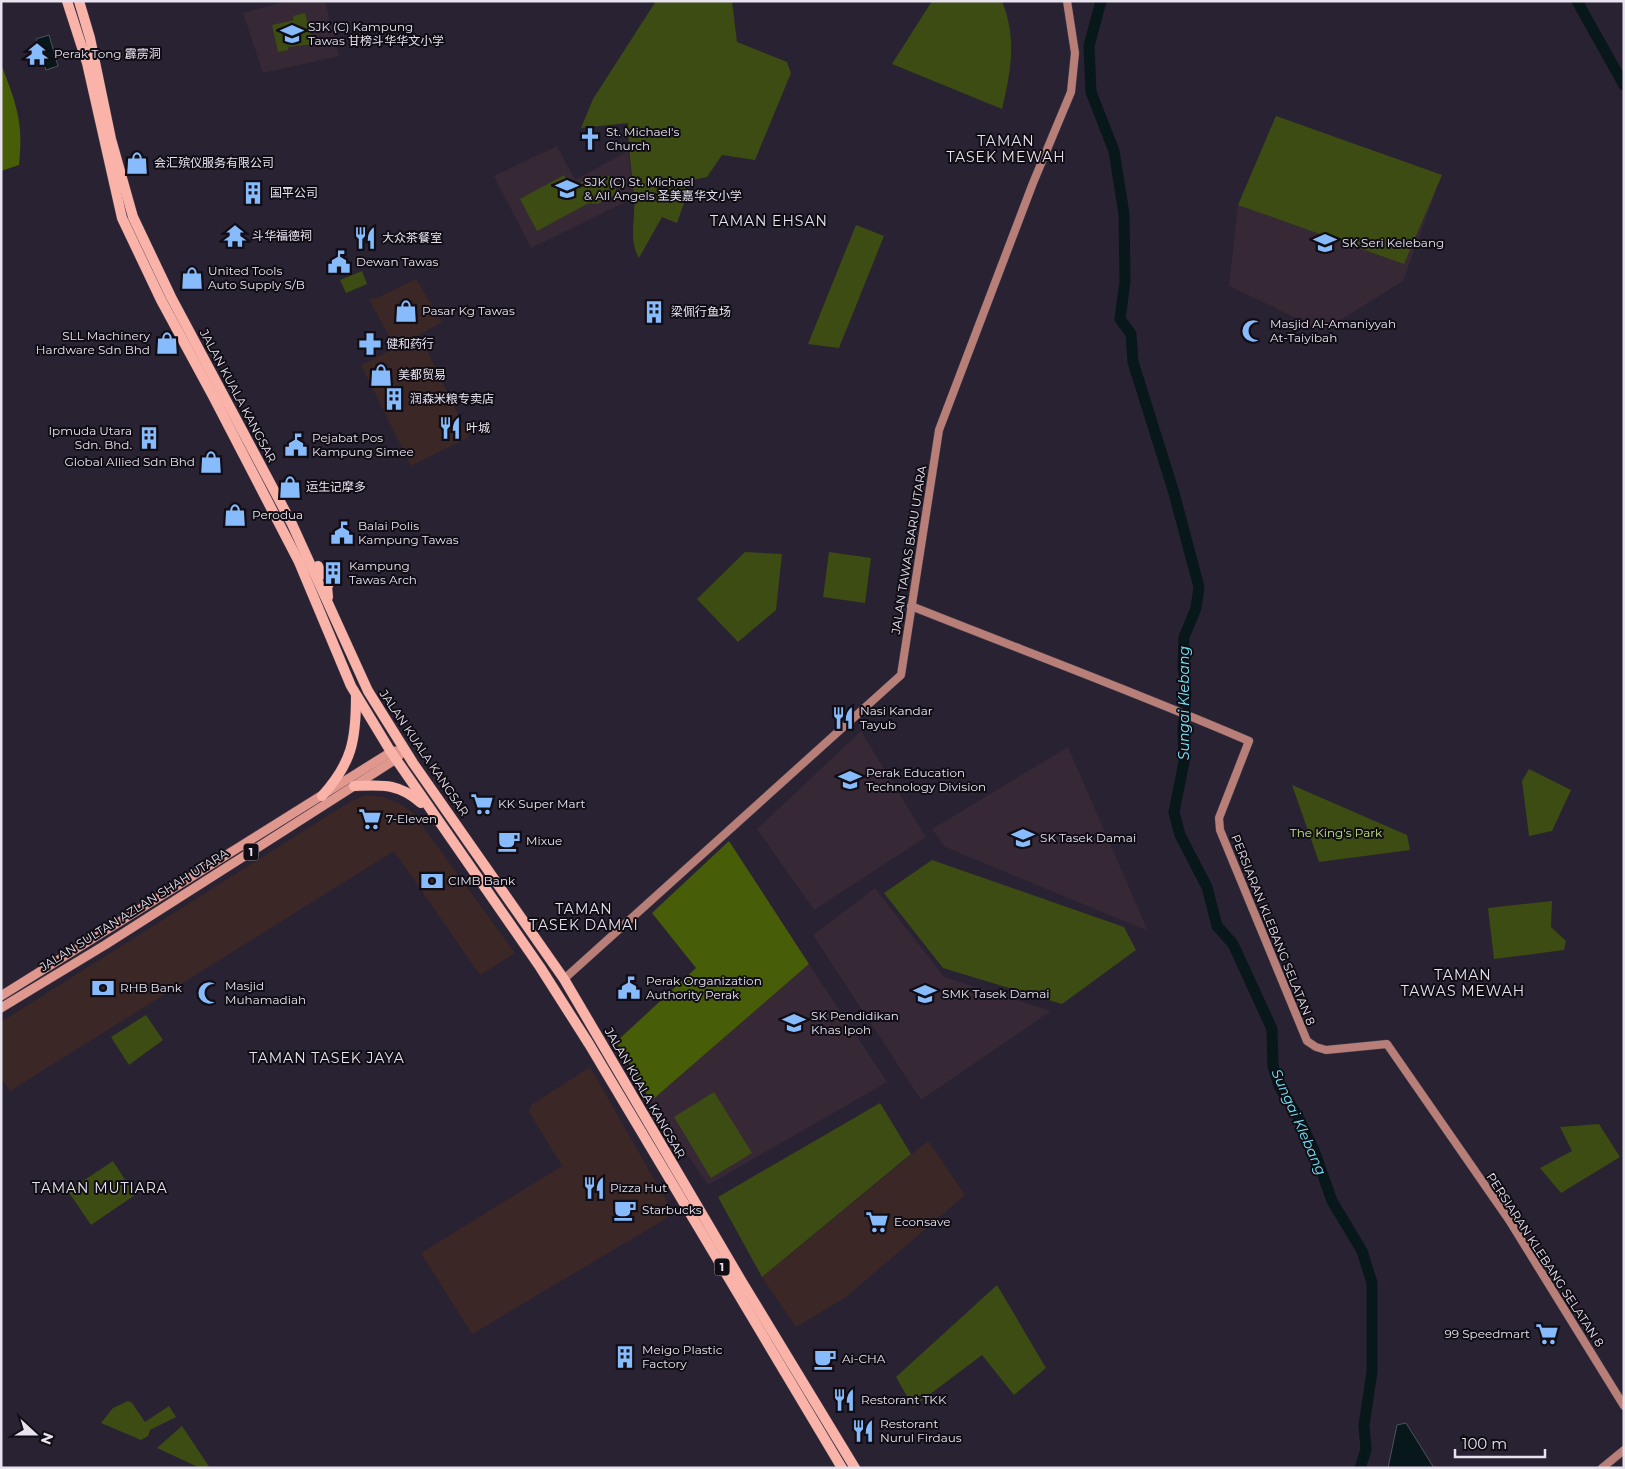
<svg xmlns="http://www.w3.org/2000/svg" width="1625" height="1469" viewBox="0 0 1625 1469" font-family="Montserrat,'Noto Sans SC',sans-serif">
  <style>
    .commercial { fill: #3b2726 }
    .education { fill: #362834 }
    .green { fill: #3c4c12 }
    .forest { fill: #485d07 }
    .water { fill: #08171a; stroke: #4b545a }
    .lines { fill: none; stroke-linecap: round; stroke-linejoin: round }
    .river { stroke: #08171a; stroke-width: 11 }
    .secondary-casing { stroke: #443d4c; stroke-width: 9 }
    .primary-casing { stroke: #443d4c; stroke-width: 10 }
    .highway-casing { stroke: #443d4c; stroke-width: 11 }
    .secondary { stroke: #b77f77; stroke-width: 8 }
    .primary { stroke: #e0978d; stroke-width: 9 }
    .highway { stroke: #fab3a9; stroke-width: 10 }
    .labels { text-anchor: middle; stroke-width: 4; stroke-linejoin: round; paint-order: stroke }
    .shield { fill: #100d15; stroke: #a7a3ae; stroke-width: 1 }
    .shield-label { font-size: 11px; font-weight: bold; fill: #e8e3ef }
    .poi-label { font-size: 12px; fill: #e8e3ef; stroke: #100d15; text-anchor: start }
    .street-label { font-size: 12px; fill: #e8e3ef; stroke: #100d15 }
    .park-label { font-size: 12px; fill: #c4e67d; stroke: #100d15 }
    .neighbourhood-label { font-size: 14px; letter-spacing: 1px; fill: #e8e3ef; stroke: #100d15 }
    .water-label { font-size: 14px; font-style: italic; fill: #73e8fc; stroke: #100d15 }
  </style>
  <rect width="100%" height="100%" fill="#292232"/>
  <g class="commercial">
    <path d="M 416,279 L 442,322 L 410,340 L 420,336 L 469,437 L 411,466 L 361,365 L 395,348 L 369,299 L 377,298 Z"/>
    <path d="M 365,795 L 383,797 L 399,803 L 413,813 L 515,953 L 480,975 L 394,851 L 10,1091 L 1,1078 L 1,1022 L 348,803 Z"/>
    <path d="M 590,1067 L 670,1207 L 667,1218 L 472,1334 L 421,1253 L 562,1166 L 529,1112 L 531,1105 Z"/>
    <path d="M 928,1141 L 965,1195 L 846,1297 L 796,1327 L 762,1277 Z"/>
  </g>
  <g class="education">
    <path d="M 287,1 L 325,1 L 339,56 L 263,73 L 243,13 Z"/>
    <path d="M 1276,116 L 1442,175 L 1403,281 L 1323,331 L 1229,286 L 1238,205 Z"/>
    <path d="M 557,146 L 575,180 L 628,151 L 634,198 L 531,248 L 494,176 Z"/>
    <path d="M 861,731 L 926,837 L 814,910 L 757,829 Z"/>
    <path d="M 1068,747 L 1148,931 L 945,847 L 932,829 Z"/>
    <path d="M 875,888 L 944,977 L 1051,1011 L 921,1100 L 813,935 Z"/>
    <path d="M 809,964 L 887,1082 L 708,1185 L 651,1101 Z"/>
  </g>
  <g class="green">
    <path d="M 656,1 L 732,1 L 737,42 L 787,62 L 791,73 L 755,160 L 722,155 L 707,177 L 692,180 L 677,223 L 662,217 L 639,258 C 628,240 636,217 634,197 C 632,172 628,148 628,123 L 581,128 L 593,99 Z"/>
    <path d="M 932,1 L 1002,1 C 1017,38 1011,71 1002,109 L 892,64 Z"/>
    <path d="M 305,13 L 313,44 L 288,47 L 288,50 L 278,52 L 272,25 L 294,20 L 293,16 Z"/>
    <path d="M 1276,116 L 1442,175 L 1404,264 L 1238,205 Z"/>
    <path d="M 564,175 L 571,188 L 591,177 L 609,176 L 618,194 L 597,204 L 589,203 L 537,231 L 520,199 Z"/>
    <path d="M 856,225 L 884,236 L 839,348 L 808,344 Z"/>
    <path d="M 362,271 L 367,284 L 346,293 L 340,280 Z"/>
    <path d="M 745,552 L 782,554 L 776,610 L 738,642 L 697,599 Z"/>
    <path d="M 829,552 L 871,558 L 865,603 L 823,597 Z"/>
    <path d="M 1529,769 L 1571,790 L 1552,831 L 1529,836 L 1522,781 Z"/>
    <path d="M 1292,785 L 1407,835 L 1410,850 L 1319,862 Z"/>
    <path d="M 932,860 L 1124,927 L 1136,950 L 1062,1004 L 943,968 L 884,893 Z"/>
    <path d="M 1552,901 L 1551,927 L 1566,941 L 1564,950 L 1494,959 L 1488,908 Z"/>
    <path d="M 146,1015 L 163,1040 L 129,1065 L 111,1037 Z"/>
    <path d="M 714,1092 L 752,1153 L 711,1178 L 674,1117 Z"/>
    <path d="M 880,1103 L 911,1154 L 762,1277 L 718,1197 Z"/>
    <path d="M 1599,1124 L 1620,1157 L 1561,1193 L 1540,1168 L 1572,1151 L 1560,1127 Z"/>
    <path d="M 113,1161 L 135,1195 L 91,1225 L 68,1191 Z"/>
    <path d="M 997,1285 L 1046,1368 L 1014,1395 L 982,1355 L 913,1407 L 896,1377 Z"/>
    <path d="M 128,1401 L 132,1403 L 145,1422 L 169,1406 L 176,1417 L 150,1430 L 148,1436 L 141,1440 L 101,1423 L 113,1408 Z"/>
    <path d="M 182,1426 L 210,1468 L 200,1468 L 157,1448 Z"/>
  </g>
  <g class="forest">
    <path d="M 1,64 C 16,103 24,122 19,165 L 1,171 Z"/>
    <path d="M 729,841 L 809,964 L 651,1101 L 616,1042 L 696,968 L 652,913 Z"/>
  </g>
  <g class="water">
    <path d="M 49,35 L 58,66 L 46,70 L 36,39 Z"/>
    <path d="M 1406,1423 L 1434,1468 L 1388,1468 L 1397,1425 Z"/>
  </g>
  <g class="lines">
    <g class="river">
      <path d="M 1101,1 L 1089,46 L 1091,92 L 1114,151 L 1124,214 L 1125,281 L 1120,319 L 1131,334 L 1133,362 L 1174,493 L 1199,587 L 1196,608 L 1184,637 L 1183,667 L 1186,693 L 1183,731 L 1184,762 L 1174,812 L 1180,835 L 1207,887 L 1217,926 L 1233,944 L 1272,1029 L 1273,1066 L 1279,1086 L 1297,1115 L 1314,1150 L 1332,1201 L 1362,1251 L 1372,1283 L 1372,1372 L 1364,1425 L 1366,1450 L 1360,1468"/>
      <path d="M 1577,1 L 1624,85"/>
    </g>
    <defs>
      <g id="secondary">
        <path d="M 911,606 C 1024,651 1138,693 1249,741 L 1219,818 L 1220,830 L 1307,1041 L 1316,1047 L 1326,1050 L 1387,1044 L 1509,1220 L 1624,1406"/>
        <path d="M 564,979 L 901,675 L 939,430 L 1033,183 L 1071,92 L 1075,53 L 1067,1"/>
        <path d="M 1602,1468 L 1624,1450"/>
      </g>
      <g id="primary">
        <path d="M 1,996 L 391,752 L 396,751"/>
        <path d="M 1,1008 L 105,945 L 354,786 L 396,759 L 404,750"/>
      </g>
      <g id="highway">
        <path d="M 67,1 L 87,63 L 122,218 L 161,300 L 213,396 L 299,562 L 351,686 L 391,752 L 540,967 L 589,1044 L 842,1468"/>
        <path d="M 79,1 L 90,38 L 111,139 L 133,217 L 171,297 L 292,524 L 368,691 L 413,763 L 564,979 L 742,1282 L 855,1468"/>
        <path d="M 318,566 L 322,574 L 333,576 L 327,587 L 328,597"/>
        <path d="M 354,786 C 382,785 399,783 421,803"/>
        <path d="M 322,796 C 352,763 356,740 356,697"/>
      </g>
    </defs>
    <use href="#secondary" class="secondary-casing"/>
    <use href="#primary" class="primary-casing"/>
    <use href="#highway" class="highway-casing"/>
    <use href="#secondary" class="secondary"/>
    <use href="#primary" class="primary"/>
    <use href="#highway" class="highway"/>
  </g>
  <defs>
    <symbol id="school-bare" viewBox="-9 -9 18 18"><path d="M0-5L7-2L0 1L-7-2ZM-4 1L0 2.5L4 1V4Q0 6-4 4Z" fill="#87bbfb" stroke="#100d15" stroke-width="2.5" paint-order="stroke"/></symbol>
    <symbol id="temple-bare" viewBox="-9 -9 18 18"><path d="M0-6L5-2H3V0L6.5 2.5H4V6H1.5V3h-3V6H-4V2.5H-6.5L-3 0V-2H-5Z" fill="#87bbfb" stroke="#100d15" stroke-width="2.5" paint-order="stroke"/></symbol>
    <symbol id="church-bare" viewBox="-9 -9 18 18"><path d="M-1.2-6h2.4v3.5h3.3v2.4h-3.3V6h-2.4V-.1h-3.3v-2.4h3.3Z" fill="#87bbfb" stroke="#100d15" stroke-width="2.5" paint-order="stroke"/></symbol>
    <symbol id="shop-bare" viewBox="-9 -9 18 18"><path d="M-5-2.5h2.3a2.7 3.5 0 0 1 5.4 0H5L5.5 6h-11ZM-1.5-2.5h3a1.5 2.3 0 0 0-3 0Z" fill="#87bbfb" stroke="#100d15" stroke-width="2.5" paint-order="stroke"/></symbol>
    <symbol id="building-bare" viewBox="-9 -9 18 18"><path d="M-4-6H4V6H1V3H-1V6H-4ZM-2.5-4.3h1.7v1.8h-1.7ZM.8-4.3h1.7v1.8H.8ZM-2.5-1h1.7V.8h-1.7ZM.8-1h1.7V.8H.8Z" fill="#87bbfb" stroke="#100d15" stroke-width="2.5" paint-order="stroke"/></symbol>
    <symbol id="restaurant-bare" viewBox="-9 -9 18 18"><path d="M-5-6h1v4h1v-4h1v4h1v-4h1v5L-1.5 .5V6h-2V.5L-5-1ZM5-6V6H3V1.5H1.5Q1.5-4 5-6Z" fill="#87bbfb" stroke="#100d15" stroke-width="2.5" paint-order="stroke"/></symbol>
    <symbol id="civic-bare" viewBox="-9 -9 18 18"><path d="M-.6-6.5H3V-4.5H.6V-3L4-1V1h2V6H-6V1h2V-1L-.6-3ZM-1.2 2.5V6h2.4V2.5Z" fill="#87bbfb" stroke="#100d15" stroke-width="2.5" paint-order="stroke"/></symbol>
    <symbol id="mosque-bare" viewBox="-9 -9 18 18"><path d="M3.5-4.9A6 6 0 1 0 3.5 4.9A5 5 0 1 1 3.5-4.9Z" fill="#87bbfb" stroke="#100d15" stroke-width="2.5" paint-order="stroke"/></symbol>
    <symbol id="pharmacy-bare" viewBox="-9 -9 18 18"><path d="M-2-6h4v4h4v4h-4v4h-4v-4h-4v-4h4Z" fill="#87bbfb" stroke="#100d15" stroke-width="2.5" paint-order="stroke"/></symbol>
    <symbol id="university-bare" viewBox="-9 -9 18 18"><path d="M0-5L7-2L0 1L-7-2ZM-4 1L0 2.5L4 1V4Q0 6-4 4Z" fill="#87bbfb" stroke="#100d15" stroke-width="2.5" paint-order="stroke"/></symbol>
    <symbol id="supermarket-bare" viewBox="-9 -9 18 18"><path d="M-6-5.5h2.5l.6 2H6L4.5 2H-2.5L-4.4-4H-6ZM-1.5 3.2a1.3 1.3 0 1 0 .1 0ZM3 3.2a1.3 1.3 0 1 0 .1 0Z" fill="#87bbfb" stroke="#100d15" stroke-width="2.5" paint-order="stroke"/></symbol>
    <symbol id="cafe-bare" viewBox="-9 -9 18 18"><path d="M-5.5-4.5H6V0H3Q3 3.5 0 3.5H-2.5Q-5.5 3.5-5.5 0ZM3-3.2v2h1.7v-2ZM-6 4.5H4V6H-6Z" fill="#87bbfb" stroke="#100d15" stroke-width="2.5" paint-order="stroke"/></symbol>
    <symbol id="bank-bare" viewBox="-9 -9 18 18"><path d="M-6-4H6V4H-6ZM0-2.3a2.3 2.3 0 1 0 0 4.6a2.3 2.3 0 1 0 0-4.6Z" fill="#87bbfb" stroke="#100d15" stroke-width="2.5" paint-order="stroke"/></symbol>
  </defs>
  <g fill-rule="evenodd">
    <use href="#school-bare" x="276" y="18" width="32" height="32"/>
    <use href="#temple-bare" x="21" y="38" width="32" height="32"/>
    <use href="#church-bare" x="574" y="123" width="32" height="32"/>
    <use href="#shop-bare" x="121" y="147" width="32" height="32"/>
    <use href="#school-bare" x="551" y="173" width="32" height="32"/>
    <use href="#building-bare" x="237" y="177" width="32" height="32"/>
    <use href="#temple-bare" x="219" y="220" width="32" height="32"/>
    <use href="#restaurant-bare" x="349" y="222" width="32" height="32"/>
    <use href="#school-bare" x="1309" y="227" width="32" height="32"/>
    <use href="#civic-bare" x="323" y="246" width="32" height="32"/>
    <use href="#shop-bare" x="176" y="262" width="32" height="32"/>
    <use href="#shop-bare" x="390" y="295" width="32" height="32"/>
    <use href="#building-bare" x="638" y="296" width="32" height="32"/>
    <use href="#mosque-bare" x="1237" y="315" width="32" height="32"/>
    <use href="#shop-bare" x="151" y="327" width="32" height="32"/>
    <use href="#pharmacy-bare" x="354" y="328" width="32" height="32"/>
    <use href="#shop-bare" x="365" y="359" width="32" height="32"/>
    <use href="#building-bare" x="378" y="383" width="32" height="32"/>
    <use href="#restaurant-bare" x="434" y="412" width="32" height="32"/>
    <use href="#building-bare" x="133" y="422" width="32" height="32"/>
    <use href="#civic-bare" x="280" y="429" width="32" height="32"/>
    <use href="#shop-bare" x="195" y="446" width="32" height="32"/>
    <use href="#shop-bare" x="274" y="471" width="32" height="32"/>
    <use href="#shop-bare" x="219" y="499" width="32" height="32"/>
    <use href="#civic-bare" x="326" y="517" width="32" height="32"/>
    <use href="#building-bare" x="317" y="557" width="32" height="32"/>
    <use href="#restaurant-bare" x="827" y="702" width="32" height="32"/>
    <use href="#university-bare" x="834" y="764" width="32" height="32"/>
    <use href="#supermarket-bare" x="466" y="788" width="32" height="32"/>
    <use href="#supermarket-bare" x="354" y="803" width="32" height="32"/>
    <use href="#school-bare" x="1007" y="822" width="32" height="32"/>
    <use href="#cafe-bare" x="493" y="825" width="32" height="32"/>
    <use href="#bank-bare" x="416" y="865" width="32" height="32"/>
    <use href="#bank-bare" x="87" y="972" width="32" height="32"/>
    <use href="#civic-bare" x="613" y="972" width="32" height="32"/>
    <use href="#mosque-bare" x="193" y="977" width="32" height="32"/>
    <use href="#school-bare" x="909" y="978" width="32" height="32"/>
    <use href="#school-bare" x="778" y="1007" width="32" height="32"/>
    <use href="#restaurant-bare" x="578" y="1172" width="32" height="32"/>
    <use href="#cafe-bare" x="609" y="1194" width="32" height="32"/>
    <use href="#supermarket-bare" x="861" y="1206" width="32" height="32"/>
    <use href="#supermarket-bare" x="1531" y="1318" width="32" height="32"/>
    <use href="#building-bare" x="609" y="1341" width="32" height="32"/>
    <use href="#cafe-bare" x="809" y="1343" width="32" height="32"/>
    <use href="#restaurant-bare" x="828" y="1384" width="32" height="32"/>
    <use href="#restaurant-bare" x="847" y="1415" width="32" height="32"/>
  </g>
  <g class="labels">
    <g class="shield">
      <rect x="243.5" y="843.5" width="15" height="17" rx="4"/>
      <rect x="714.5" y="1258.5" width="15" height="17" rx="4"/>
    </g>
    <g class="shield-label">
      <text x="251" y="856">1</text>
      <text x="722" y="1271">1</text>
    </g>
    <g class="poi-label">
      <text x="308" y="31">SJK (C) Kampung<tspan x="308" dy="14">Tawas 甘榜斗华华文小学</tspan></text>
      <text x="54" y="58">Perak Tong 霹雳洞</text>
      <text x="606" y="136">St. Michael's<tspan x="606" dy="14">Church</tspan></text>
      <text x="154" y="167">会汇殡仪服务有限公司</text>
      <text x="584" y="186">SJK (C) St. Michael<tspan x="584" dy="14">&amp; All Angels 圣美嘉华文小学</tspan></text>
      <text x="270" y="197">国平公司</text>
      <text x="252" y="240">斗华福德祠</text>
      <text x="382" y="242">大众茶餐室</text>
      <text x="1342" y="247">SK Seri Kelebang</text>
      <text x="356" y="266">Dewan Tawas</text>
      <text x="208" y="275">United Tools<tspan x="208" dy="14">Auto Supply S/B</tspan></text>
      <text x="422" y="315">Pasar Kg Tawas</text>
      <text x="671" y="316">梁佩行鱼场</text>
      <text x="1270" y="328">Masjid Al-Amaniyyah<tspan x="1270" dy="14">At-Taiyibah</tspan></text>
      <text x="150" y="340" text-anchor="end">SLL Machinery<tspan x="150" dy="14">Hardware Sdn Bhd</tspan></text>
      <text x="386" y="348">健和药行</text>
      <text x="398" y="379">美都贸易</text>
      <text x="410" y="403">润森米粮专卖店</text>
      <text x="466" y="432">叶城</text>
      <text x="132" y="435" text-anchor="end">Ipmuda Utara<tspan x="132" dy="14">Sdn. Bhd.</tspan></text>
      <text x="312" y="442">Pejabat Pos<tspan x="312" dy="14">Kampung Simee</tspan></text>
      <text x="195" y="466" text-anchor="end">Global Allied Sdn Bhd</text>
      <text x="306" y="491">运生记摩多</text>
      <text x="252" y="519">Perodua</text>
      <text x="358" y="530">Balai Polis<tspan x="358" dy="14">Kampung Tawas</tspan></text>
      <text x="349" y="570">Kampung<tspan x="349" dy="14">Tawas Arch</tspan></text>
      <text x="860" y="715">Nasi Kandar<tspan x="860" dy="14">Tayub</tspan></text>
      <text x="866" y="777">Perak Education<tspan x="866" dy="14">Technology Division</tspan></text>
      <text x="498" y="808">KK Super Mart</text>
      <text x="386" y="823">7-Eleven</text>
      <text x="1040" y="842">SK Tasek Damai</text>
      <text x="526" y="845">Mixue</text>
      <text x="448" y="885">CIMB Bank</text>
      <text x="646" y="985">Perak Organization<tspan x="646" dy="14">Authority Perak</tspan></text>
      <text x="225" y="990">Masjid<tspan x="225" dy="14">Muhamadiah</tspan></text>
      <text x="120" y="992">RHB Bank</text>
      <text x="942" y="998">SMK Tasek Damai</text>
      <text x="811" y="1020">SK Pendidikan<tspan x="811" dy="14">Khas Ipoh</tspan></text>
      <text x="610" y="1192">Pizza Hut</text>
      <text x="642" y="1214">Starbucks</text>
      <text x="894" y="1226">Econsave</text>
      <text x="1530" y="1338" text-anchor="end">99 Speedmart</text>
      <text x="642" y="1354">Meigo Plastic<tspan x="642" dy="14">Factory</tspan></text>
      <text x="842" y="1363">Ai-CHA</text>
      <text x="861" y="1404">Restorant TKK</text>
      <text x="880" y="1428">Restorant<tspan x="880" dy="14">Nurul Firdaus</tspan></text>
    </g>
    <g class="street-label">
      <text transform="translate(238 396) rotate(62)" y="4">JALAN KUALA KANGSAR</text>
      <text transform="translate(909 550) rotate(-81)" y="4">JALAN TAWAS BARU UTARA</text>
      <text transform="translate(424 753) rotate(56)" y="4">JALAN KUALA KANGSAR</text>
      <text transform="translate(134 910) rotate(-32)" y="4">JALAN SULTAN AZLAN SHAH UTARA</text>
      <text transform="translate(1273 930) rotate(68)" y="4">PERSIARAN KLEBANG SELATAN 8</text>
      <text transform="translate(645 1093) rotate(60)" y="4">JALAN KUALA KANGSAR</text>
      <text transform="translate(1545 1260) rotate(57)" y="4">PERSIARAN KLEBANG SELATAN 8</text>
    </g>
    <g class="park-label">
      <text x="1336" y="837">The King's Park</text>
    </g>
    <g class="neighbourhood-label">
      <text x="1006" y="146">TAMAN<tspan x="1006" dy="16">TASEK MEWAH</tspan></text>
      <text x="769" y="226">TAMAN EHSAN</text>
      <text x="584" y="914">TAMAN<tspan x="584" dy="16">TASEK DAMAI</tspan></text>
      <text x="1463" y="980">TAMAN<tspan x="1463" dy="16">TAWAS MEWAH</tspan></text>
      <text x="327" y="1063">TAMAN TASEK JAYA</text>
      <text x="100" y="1193">TAMAN MUTIARA</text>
    </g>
    <g class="water-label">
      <text transform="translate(1184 703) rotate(-90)" y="5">Sungai Klebang</text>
      <text transform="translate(1299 1122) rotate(66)" y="5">Sungai Klebang</text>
    </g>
  </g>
  <rect width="1625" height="1469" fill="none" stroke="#e8e3ef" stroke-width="5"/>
  <g transform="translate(35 1434) rotate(111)" stroke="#100d15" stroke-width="4" paint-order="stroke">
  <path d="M0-4L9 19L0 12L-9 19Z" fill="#e8e3ef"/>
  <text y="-8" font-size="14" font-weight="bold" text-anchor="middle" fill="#e8e3ef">N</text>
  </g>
  <path d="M1455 1449v8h90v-8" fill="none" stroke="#e8e3ef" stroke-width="2.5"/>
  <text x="1462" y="1449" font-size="15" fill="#e8e3ef" stroke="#100d15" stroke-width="4" paint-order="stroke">100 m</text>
</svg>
